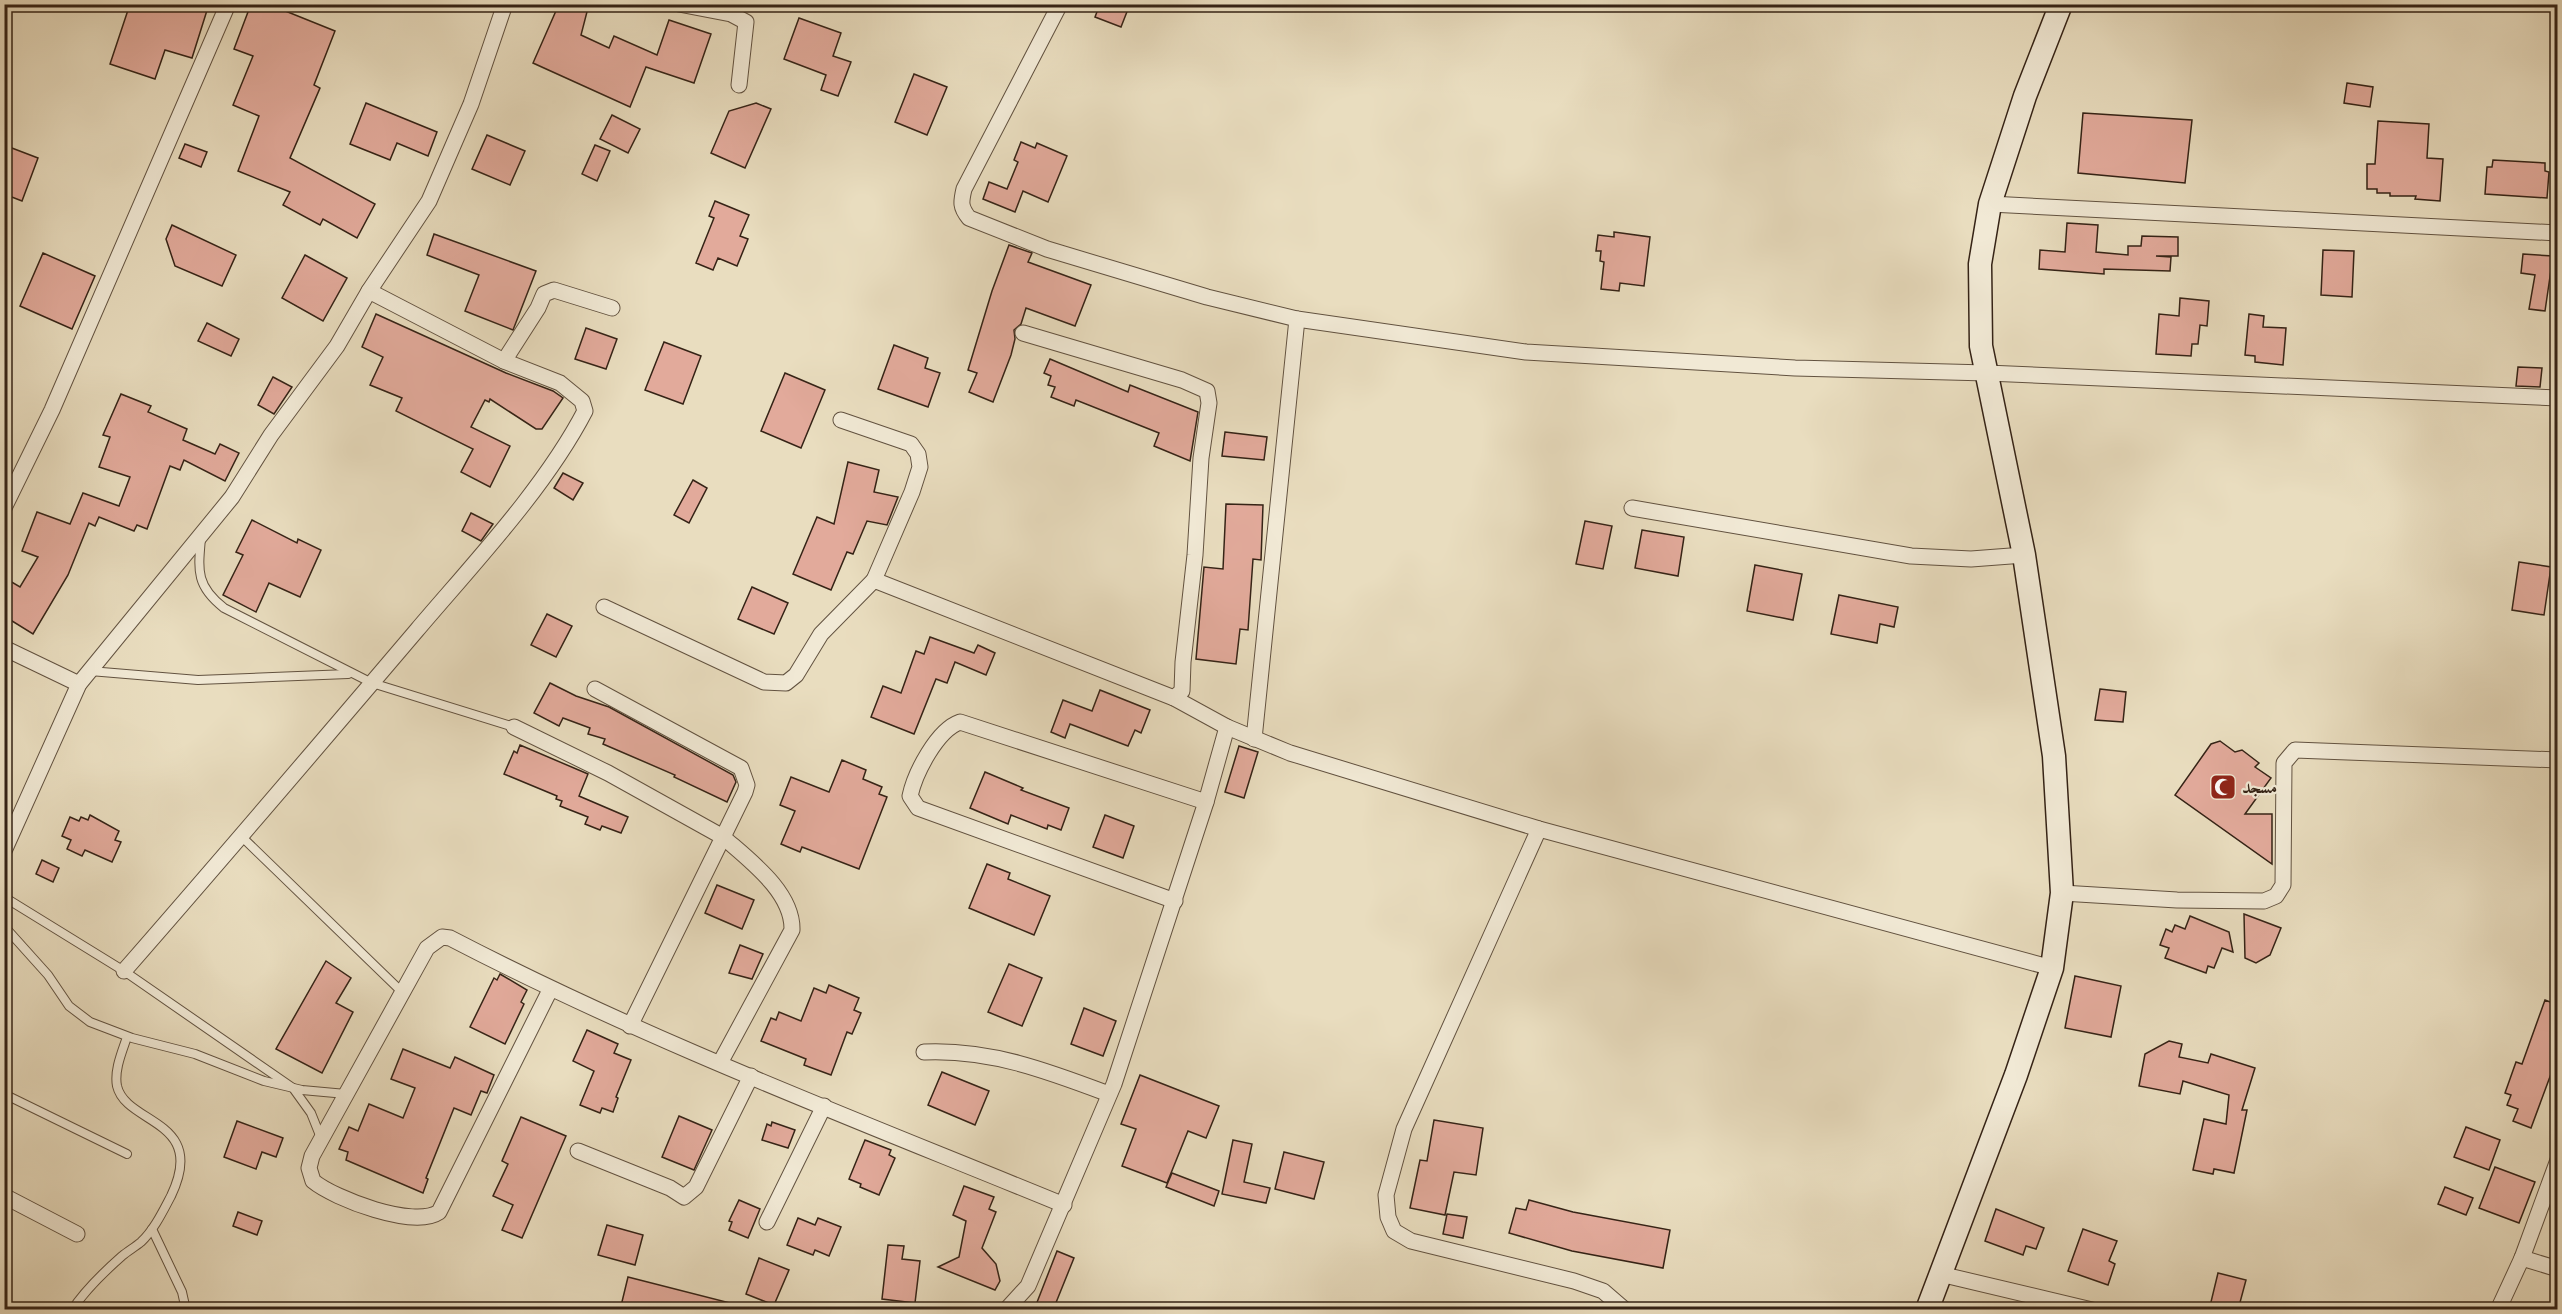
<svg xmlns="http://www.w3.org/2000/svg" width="2562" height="1314" viewBox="0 0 2562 1314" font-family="'IM FELL French Canon',Amiri,serif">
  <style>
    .building { fill: #e2aa9b; stroke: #352316; stroke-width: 1.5 }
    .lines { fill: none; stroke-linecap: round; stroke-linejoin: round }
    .lane-casing { stroke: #625240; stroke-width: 10 }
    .street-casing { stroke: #625240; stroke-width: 17 }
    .secondary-casing { stroke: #352316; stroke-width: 25 }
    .lane { stroke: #f1e9d5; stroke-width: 8 }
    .street { stroke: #f1e9d5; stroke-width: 15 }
    .secondary { stroke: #f1e9d5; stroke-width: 22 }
    .labels { text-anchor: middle; stroke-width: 4.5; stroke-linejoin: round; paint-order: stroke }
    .poi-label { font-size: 18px; font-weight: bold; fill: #352316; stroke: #f1e9d5; text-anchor: start }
  </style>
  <rect width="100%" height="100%" fill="#e9ddbf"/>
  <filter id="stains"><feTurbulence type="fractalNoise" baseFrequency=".00333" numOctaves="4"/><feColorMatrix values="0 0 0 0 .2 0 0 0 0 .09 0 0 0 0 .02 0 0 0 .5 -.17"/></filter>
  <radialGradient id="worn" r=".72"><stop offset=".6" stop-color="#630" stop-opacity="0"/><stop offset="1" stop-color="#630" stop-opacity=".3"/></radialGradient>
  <g class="building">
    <path d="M 130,4 L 209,4 L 192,58 L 165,50 L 155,79 L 110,64 Z"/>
    <path d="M 251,4 L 268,4 L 335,31 L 314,85 L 320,88 L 290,158 L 375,204 L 357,238 L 323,219 L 320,225 L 283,205 L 290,192 L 238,171 L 259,116 L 233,105 L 253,56 L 234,49 Z"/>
    <path d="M 559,4 L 589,4 L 581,35 L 609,48 L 614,36 L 657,55 L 669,20 L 711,34 L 694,83 L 646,67 L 630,107 L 533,63 Z"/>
    <path d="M 1100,4 L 1130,4 L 1121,27 L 1095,17 Z"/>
    <path d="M 799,18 L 841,33 L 833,56 L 851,62 L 838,96 L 821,90 L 826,75 L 784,59 Z"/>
    <path d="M 914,74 L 947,87 L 927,135 L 895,122 Z"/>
    <path d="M 2347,83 L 2373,87 L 2370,107 L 2344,103 Z"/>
    <path d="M 366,103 L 437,132 L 428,156 L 397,143 L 390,160 L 350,144 Z"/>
    <path d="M 756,103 L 771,109 L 745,168 L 711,153 L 729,111 Z"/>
    <path d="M 2083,113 L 2192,120 L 2185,183 L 2078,173 Z"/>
    <path d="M 612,115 L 640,129 L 628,153 L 600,139 Z"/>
    <path d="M 2378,121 L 2429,124 L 2427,158 L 2443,159 L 2440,201 L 2415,199 L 2416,196 L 2390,196 L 2390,193 L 2377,193 L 2377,189 L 2367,189 L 2367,164 L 2375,164 Z"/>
    <path d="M 487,135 L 525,151 L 510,185 L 472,169 Z"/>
    <path d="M 1021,142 L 1035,148 L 1037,143 L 1067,156 L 1048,202 L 1023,191 L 1015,212 L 983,199 L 989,182 L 1007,189 L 1018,162 L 1014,160 Z"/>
    <path d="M 185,144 L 207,152 L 201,167 L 179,158 Z"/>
    <path d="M 4,145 L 38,158 L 22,201 L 4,194 Z"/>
    <path d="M 595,145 L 610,151 L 597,181 L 582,174 Z"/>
    <path d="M 2493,160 L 2545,163 L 2545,171 L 2549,172 L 2547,198 L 2485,194 L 2487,167 L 2492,167 Z"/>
    <path d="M 715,201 L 749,215 L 740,236 L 748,239 L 737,266 L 718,258 L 713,270 L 696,263 L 714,218 L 709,216 Z"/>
    <path d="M 2067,223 L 2098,225 L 2096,252 L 2128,255 L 2128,246 L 2141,246 L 2142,236 L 2178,237 L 2178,256 L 2156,256 L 2171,257 L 2170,271 L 2104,269 L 2104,274 L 2039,269 L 2040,250 L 2065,252 Z"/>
    <path d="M 172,225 L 236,255 L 222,286 L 175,266 L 166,239 Z"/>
    <path d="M 1614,232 L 1650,237 L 1644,286 L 1620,283 L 1619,291 L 1601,289 L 1604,262 L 1600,261 L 1601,251 L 1596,251 L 1598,235 L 1614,237 Z"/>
    <path d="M 434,234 L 536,271 L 513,330 L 465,311 L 479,275 L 427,255 Z"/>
    <path d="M 1009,245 L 1032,253 L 1028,262 L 1091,285 L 1075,326 L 1026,308 L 1021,324 L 1014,330 L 1015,339 L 1011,355 L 993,402 L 969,392 L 977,373 L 968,370 L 992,291 Z"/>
    <path d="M 2323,250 L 2354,251 L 2352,297 L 2321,295 Z"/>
    <path d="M 43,253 L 95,276 L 72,329 L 20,306 Z"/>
    <path d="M 2523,254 L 2553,256 L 2545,311 L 2529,309 L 2535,275 L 2521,273 Z"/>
    <path d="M 305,255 L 347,278 L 323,321 L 282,298 Z"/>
    <path d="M 2180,298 L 2209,301 L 2207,326 L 2200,325 L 2198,344 L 2192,344 L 2191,356 L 2156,354 L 2159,314 L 2179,316 Z"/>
    <path d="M 376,314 L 506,373 L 553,391 L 563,398 L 542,429 L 536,429 L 490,399 L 489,402 L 485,400 L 471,427 L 510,446 L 490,487 L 461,472 L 473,449 L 396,411 L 402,398 L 370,385 L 383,357 L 362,347 Z"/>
    <path d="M 2249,314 L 2264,316 L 2263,327 L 2286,328 L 2283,365 L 2255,362 L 2255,356 L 2245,355 Z"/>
    <path d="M 207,323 L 239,339 L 231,356 L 198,341 Z"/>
    <path d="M 586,328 L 617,339 L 606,369 L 575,359 Z"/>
    <path d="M 664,342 L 701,356 L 683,404 L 645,390 Z"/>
    <path d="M 894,345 L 928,358 L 925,368 L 940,373 L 928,407 L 878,389 Z"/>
    <path d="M 1050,359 L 1128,392 L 1130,385 L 1198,412 L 1190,461 L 1154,446 L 1159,433 L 1076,400 L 1074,406 L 1051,397 L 1055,387 L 1048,385 L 1051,376 L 1044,373 Z"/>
    <path d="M 2518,367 L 2542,368 L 2540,387 L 2516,386 Z"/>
    <path d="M 785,373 L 825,390 L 801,448 L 761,431 Z"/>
    <path d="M 273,377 L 292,387 L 274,414 L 258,405 Z"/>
    <path d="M 121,394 L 151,406 L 148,412 L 187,429 L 183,440 L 215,454 L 220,444 L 239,453 L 225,481 L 184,460 L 180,470 L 170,466 L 147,529 L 137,525 L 134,531 L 99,517 L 95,526 L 89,523 L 68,575 L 33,634 L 4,616 L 4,590 L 10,581 L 20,587 L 38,557 L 22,551 L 37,512 L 70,524 L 83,493 L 119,506 L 130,477 L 99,467 L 110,437 L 103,435 Z"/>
    <path d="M 1225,432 L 1267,437 L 1264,460 L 1222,456 Z"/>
    <path d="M 848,462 L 879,470 L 874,492 L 898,497 L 887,525 L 867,521 L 853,554 L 847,552 L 831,590 L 793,574 L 817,517 L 834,524 Z"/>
    <path d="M 563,473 L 583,483 L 573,500 L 554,488 Z"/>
    <path d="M 693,480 L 707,488 L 689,523 L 674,515 Z"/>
    <path d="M 1226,504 L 1263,505 L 1261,560 L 1253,559 L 1248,630 L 1240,629 L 1236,664 L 1196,659 L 1204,567 L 1223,569 Z"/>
    <path d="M 471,513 L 493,524 L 481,541 L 462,531 Z"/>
    <path d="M 252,520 L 297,543 L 298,539 L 321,550 L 300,597 L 269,583 L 256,612 L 223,595 L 243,555 L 236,552 Z"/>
    <path d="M 1585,521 L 1612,526 L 1603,569 L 1576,564 Z"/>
    <path d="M 1642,530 L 1684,537 L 1678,576 L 1635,568 Z"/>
    <path d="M 2519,562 L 2551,567 L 2544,615 L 2512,610 Z"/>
    <path d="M 1755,565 L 1802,574 L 1793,620 L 1747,611 Z"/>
    <path d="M 752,587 L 788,603 L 774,634 L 738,619 Z"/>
    <path d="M 1839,595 L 1898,607 L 1894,627 L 1880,624 L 1877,643 L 1831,634 Z"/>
    <path d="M 547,614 L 572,626 L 556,657 L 531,645 Z"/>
    <path d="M 930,637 L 974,653 L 978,645 L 995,653 L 986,675 L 955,662 L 947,683 L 936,679 L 914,734 L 871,717 L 883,686 L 901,693 L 916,651 L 924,654 Z"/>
    <path d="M 550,683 L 576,696 L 609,707 L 733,775 L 736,782 L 727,802 L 674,777 L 675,775 L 603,744 L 605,739 L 588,734 L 590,728 L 563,718 L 559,726 L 534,713 Z"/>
    <path d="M 2100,689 L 2126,692 L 2123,722 L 2095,720 Z"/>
    <path d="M 1100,690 L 1150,710 L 1141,733 L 1135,730 L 1128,746 L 1070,724 L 1065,738 L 1051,732 L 1063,700 L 1092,711 Z"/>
    <path d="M 2220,741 L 2235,752 L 2242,750 L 2259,763 L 2255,767 L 2271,778 L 2245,814 L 2272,814 L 2272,864 L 2175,795 L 2211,744 Z"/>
    <path d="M 520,745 L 588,774 L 579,796 L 628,817 L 621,833 L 602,826 L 600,830 L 585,824 L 588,817 L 560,806 L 562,801 L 556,799 L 557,796 L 504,774 L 514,751 L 517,753 Z"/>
    <path d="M 1239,746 L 1258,752 L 1244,798 L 1225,792 Z"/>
    <path d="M 842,760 L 866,770 L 863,779 L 882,787 L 879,794 L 887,797 L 859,869 L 802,847 L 800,852 L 781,844 L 795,811 L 780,805 L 791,777 L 829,792 Z"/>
    <path d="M 985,772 L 1023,788 L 1021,790 L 1069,808 L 1061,830 L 1048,825 L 1047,829 L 1011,815 L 1008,824 L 970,808 Z"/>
    <path d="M 90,815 L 119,831 L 115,840 L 121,842 L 112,862 L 85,850 L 82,856 L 67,849 L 71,840 L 62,836 L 70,817 L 79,821 L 81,817 L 88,820 Z"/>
    <path d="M 1105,815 L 1134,826 L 1123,858 L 1093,847 Z"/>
    <path d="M 42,860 L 59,868 L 53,882 L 36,874 Z"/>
    <path d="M 987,864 L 1010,873 L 1008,879 L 1050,896 L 1034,935 L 969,908 Z"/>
    <path d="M 717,885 L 754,900 L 742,929 L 705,913 Z"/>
    <path d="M 2244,914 L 2281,928 L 2270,955 L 2256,963 L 2245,958 Z"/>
    <path d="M 2190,916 L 2229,932 L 2233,952 L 2222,948 L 2214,968 L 2208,966 L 2206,973 L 2165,958 L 2169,948 L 2160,945 L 2166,929 L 2172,932 L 2175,925 L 2185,929 Z"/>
    <path d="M 740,945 L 763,954 L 752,979 L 729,973 Z"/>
    <path d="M 326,961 L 351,978 L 336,1003 L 353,1012 L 322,1073 L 276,1049 Z"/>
    <path d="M 1009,964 L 1042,978 L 1022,1026 L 988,1012 Z"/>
    <path d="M 500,974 L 527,990 L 521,1002 L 524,1004 L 505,1044 L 470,1027 L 494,978 L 497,980 Z"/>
    <path d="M 2075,976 L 2121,986 L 2111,1037 L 2065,1028 Z"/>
    <path d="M 829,985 L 859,998 L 854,1010 L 861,1013 L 852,1034 L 847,1032 L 831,1075 L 804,1065 L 806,1059 L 761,1041 L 771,1018 L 776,1020 L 779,1012 L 801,1021 L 814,988 L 826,993 Z"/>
    <path d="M 2545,1000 L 2558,1005 L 2558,1055 L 2531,1128 L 2513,1121 L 2518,1109 L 2507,1105 L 2511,1095 L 2505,1093 L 2516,1062 L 2522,1064 Z"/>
    <path d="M 1084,1008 L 1116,1021 L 1103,1056 L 1071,1044 Z"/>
    <path d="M 587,1030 L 618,1044 L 614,1053 L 631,1060 L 616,1097 L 618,1098 L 613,1112 L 602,1108 L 600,1113 L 580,1105 L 594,1071 L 573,1061 Z"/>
    <path d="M 2169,1041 L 2182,1044 L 2179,1057 L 2208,1063 L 2211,1054 L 2255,1068 L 2242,1110 L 2247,1110 L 2234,1173 L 2214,1169 L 2213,1174 L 2193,1170 L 2204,1119 L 2226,1124 L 2229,1095 L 2183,1081 L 2180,1094 L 2139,1086 L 2145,1054 Z"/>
    <path d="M 403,1049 L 450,1068 L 455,1057 L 494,1075 L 487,1093 L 481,1091 L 471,1115 L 454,1108 L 426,1178 L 428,1179 L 423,1193 L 346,1160 L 348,1152 L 339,1149 L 349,1127 L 358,1131 L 369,1104 L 403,1118 L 415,1088 L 391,1079 Z"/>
    <path d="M 942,1072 L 989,1091 L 975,1125 L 928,1105 Z"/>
    <path d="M 1140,1075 L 1219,1106 L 1206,1138 L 1188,1131 L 1167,1183 L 1122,1166 L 1136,1129 L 1121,1124 Z"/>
    <path d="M 679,1116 L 712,1130 L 694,1170 L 662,1157 Z"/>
    <path d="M 521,1117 L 566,1136 L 522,1238 L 502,1230 L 513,1205 L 493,1196 L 508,1164 L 502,1161 Z"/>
    <path d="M 1434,1120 L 1483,1128 L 1476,1175 L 1454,1172 L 1445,1215 L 1410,1208 L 1420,1160 L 1427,1161 Z"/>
    <path d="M 237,1121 L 283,1138 L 276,1157 L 262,1152 L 256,1169 L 224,1157 Z"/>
    <path d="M 772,1122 L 795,1130 L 788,1148 L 762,1140 L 767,1124 L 771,1126 Z"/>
    <path d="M 2466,1127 L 2500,1140 L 2489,1170 L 2454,1157 Z"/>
    <path d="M 865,1140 L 891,1150 L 889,1155 L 895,1158 L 879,1195 L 860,1187 L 861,1184 L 849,1179 Z"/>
    <path d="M 1233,1140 L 1252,1144 L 1244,1182 L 1270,1188 L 1266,1203 L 1222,1194 Z"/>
    <path d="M 1284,1152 L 1324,1162 L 1314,1199 L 1275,1189 Z"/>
    <path d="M 2495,1167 L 2535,1182 L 2519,1223 L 2479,1208 Z"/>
    <path d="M 1172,1173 L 1219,1191 L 1214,1206 L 1166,1187 Z"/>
    <path d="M 964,1186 L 994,1197 L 989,1209 L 996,1212 L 982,1248 L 996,1264 L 1000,1281 L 995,1290 L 938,1267 L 959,1257 L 966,1221 L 953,1215 Z"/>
    <path d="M 2445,1187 L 2473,1198 L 2466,1215 L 2438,1204 Z"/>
    <path d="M 739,1200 L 760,1209 L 748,1238 L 729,1230 L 732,1222 L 729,1221 Z"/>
    <path d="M 1529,1200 L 1573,1212 L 1670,1230 L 1663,1268 L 1572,1251 L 1509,1233 L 1516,1208 L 1526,1210 Z"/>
    <path d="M 1996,1209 L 2044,1228 L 2036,1249 L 2026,1246 L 2023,1255 L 1985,1241 Z"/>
    <path d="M 238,1212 L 262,1221 L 257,1235 L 233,1226 Z"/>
    <path d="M 1447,1214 L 1467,1217 L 1463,1238 L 1443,1234 Z"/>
    <path d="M 798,1218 L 815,1225 L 818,1218 L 841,1227 L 829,1256 L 815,1250 L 813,1255 L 787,1245 Z"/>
    <path d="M 607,1225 L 643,1235 L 635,1265 L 598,1255 Z"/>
    <path d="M 2083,1229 L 2117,1241 L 2109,1261 L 2115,1264 L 2108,1285 L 2068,1271 Z"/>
    <path d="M 888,1245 L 904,1246 L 902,1259 L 920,1261 L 915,1303 L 882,1299 Z"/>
    <path d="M 1057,1251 L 1074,1258 L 1053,1310 L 1034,1310 Z"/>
    <path d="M 759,1258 L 789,1270 L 774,1305 L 746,1294 Z"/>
    <path d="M 2218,1273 L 2246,1280 L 2238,1310 L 2210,1306 Z"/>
    <path d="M 628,1277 L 734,1304 L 733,1310 L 620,1310 Z"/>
  </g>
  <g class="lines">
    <defs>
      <g id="lane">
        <path d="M 201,538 C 198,571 196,586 224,608 L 372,683 L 514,727"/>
        <path d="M 90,671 L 198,680 L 348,674"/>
        <path d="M 242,837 L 402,992"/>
        <path d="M 4,897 L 124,971 L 293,1088 L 311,1113 L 321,1138"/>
        <path d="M 4,926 L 48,975 L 69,1006 L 90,1022 L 132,1038 L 195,1054 L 264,1081 L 302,1090 L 346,1094"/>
        <path d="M 4,1094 L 127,1154"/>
        <path d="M 152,1229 L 182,1292 L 186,1310"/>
        <path d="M 72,1310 C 85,1290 105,1271 122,1256 C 128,1251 135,1247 141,1242 C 154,1230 163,1211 171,1196 C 208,1119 126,1125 117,1086 C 114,1070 122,1052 127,1037"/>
      </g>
      <g id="street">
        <path d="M 679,4 L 731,14 L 746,22 L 739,85"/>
        <path d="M 1060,4 L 964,189 C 961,202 960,207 969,218 L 1047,249 L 1207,297 L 1297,319 L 1526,352 L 1795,368 L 1987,373 L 2558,398"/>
        <path d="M 1990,204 L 2558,233"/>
        <path d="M 1023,333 L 1182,380 L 1207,391 L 1209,403 L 1201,458 L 1195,555 L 1183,662 L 1182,691 L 1174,698"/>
        <path d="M 504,361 L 538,308 L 544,294 L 554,290 L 612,308"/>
        <path d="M 841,420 L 911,444 L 918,454 L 920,467 L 912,492 L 874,580"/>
        <path d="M 4,508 L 52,410 L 228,4"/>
        <path d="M 1632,508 L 1911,556 L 1971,559 L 2024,555"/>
        <path d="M 604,607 L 764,682 L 786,683 L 796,675 L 821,634 L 874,580 L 1174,698 L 1227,727"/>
        <path d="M 4,648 L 79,684"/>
        <path d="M 595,689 L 741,768 L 747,785 L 745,792 L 723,837 C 749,860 793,892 792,930 L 720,1063"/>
        <path d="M 514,727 L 608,773 L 723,837 L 630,1026"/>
        <path d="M 1254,739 L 1297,319"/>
        <path d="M 1539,829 L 1404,1129 L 1386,1195 L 1388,1217 L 1394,1231 L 1411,1241 L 1574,1281 L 1603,1291 L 1625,1310"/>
        <path d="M 4,851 L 79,684 L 232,497 L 271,435 L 337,346 L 369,291 L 429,201 L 471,104 L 505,4"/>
        <path d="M 2062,893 L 2177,900 L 2264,901 L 2276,896 L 2283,885 L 2284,763 L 2295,750 L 2558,760"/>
        <path d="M 1175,901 L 918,808 L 910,796 C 915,773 937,730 960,722 L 1206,802"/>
        <path d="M 124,971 C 223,858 320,744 417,630 C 473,564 545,488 585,411 L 582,401 L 560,383 L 504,361 L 369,291"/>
        <path d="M 550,990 L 439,1212 C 414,1229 335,1199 313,1181 L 309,1168 L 312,1156 L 427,948 L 442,937 L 450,938 C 648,1041 857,1120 1064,1205"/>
        <path d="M 924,1052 C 990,1049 1048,1071 1109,1094"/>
        <path d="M 578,1151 L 670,1188 L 684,1197 L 696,1187 L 751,1076"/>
        <path d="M 4,1196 L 77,1234"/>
        <path d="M 767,1222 L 824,1106"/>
        <path d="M 2522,1258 L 2558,1269"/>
        <path d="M 1940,1274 L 2092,1310"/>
        <path d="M 1006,1310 L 1028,1286 L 1114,1084 L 1206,802 L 1227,727 L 1290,753 L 1539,829 L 2052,968"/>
        <path d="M 2498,1310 L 2522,1258 L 2558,1160"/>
      </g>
      <path id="secondary" d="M 1927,1310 L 2016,1075 L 2052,968 L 2062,893 L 2054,756 L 2024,555 L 1981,346 L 1980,264 L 1990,204 L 2025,96 L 2061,4"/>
    </defs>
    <use href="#lane" class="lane-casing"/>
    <use href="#street" class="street-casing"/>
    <use href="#secondary" class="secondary-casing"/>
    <use href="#lane" class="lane"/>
    <use href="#street" class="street"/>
    <use href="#secondary" class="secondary"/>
  </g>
  <defs>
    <symbol id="mosque-square" viewBox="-11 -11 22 22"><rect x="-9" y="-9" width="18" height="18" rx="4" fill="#8f2418" stroke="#f1e9d5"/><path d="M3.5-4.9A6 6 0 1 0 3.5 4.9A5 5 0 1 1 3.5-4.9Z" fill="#fff"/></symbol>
  </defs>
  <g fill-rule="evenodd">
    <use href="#mosque-square" x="2208" y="772" width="30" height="30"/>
  </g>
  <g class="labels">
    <g class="poi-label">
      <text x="2242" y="793">مسجد</text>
    </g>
  </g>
  <rect width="2562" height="1314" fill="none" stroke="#e9ddbf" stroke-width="24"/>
  <rect x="6" y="6" width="2550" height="1302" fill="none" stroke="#352316" stroke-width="3"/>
  <rect x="12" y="12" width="2538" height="1290" fill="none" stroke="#352316" stroke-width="1.5"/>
  <rect width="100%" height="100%" filter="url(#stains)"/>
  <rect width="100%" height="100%" fill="url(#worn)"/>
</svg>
